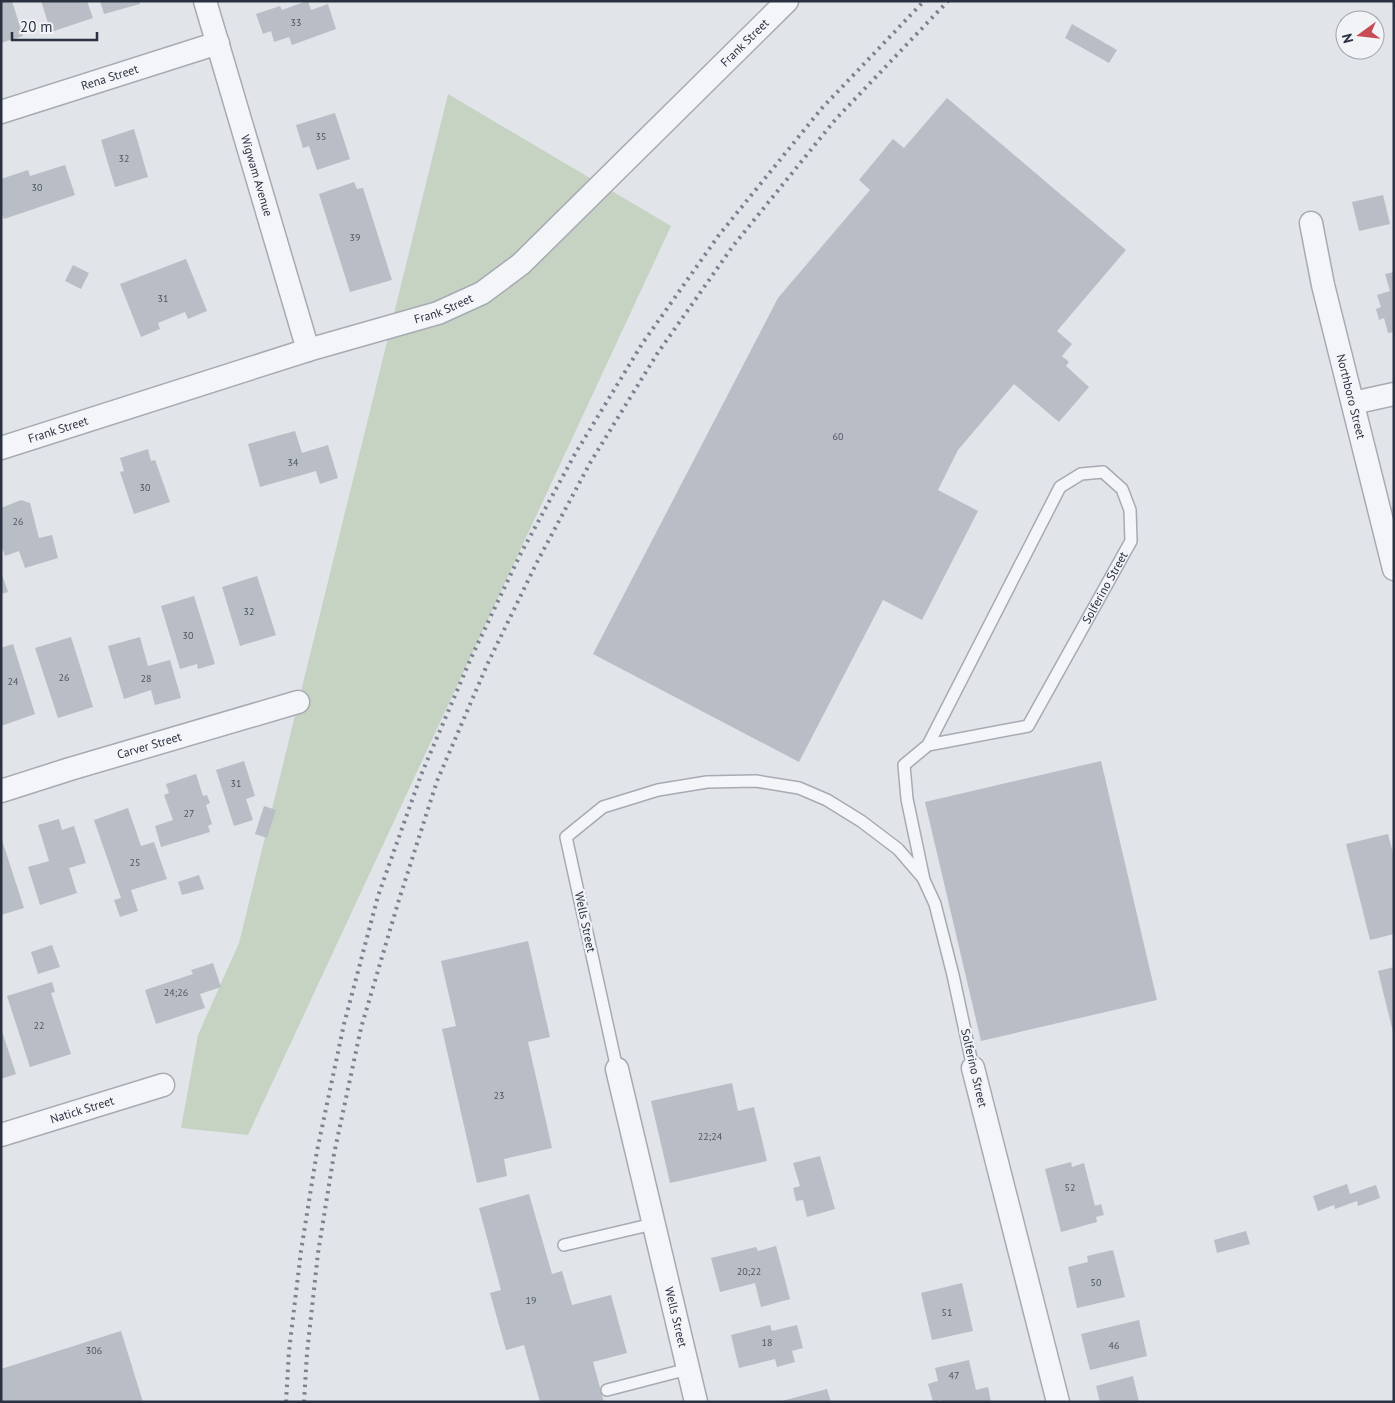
<svg xmlns="http://www.w3.org/2000/svg" width="1395" height="1403" viewBox="0 0 1395 1403" font-family="'PT Sans',sans-serif">
  <style>
    .green { fill: #c6d3c3 }
    .building { fill: #b9bdc6 }
    .lines { fill: none; stroke-linecap: round; stroke-linejoin: round }
    .service-casing { stroke: #a6abb3; stroke-width: 14 }
    .minor-casing { stroke: #a6abb3; stroke-width: 25 }
    .service { stroke: #f4f5f8; stroke-width: 11 }
    .minor { stroke: #f4f5f8; stroke-width: 22 }
    .rail { stroke: #7b8292; stroke-width: 4; stroke-dasharray: 2.5 5; stroke-linecap: butt }
    .labels { text-anchor: middle; stroke-width: 4.5; stroke-linejoin: round; paint-order: stroke }
    .number-label { font-size: 10px; fill: #4e5462 }
    .street-label { font-size: 12px; fill: #2a3140; stroke: #f1f3f7 }
  </style>
  <rect width="100%" height="100%" fill="#e1e4e9"/>
  <path class="green" d="M 448,94 L 671,226 L 248,1135 L 181,1128 L 198,1035 L 239,943 Z"/>
  <g class="building">
    <path d="M 1,1 L 12,1 L 23,36 L 1,43 Z"/>
    <path d="M 41,1 L 87,1 L 93,18 L 51,32 Z"/>
    <path d="M 100,1 L 139,1 L 140,4 L 104,14 Z"/>
    <path d="M 307,1 L 308,1 L 311,10 L 328,4 L 336,29 L 292,45 L 289,37 L 274,42 L 271,31 L 263,34 L 256,14 L 280,6 L 282,10 Z"/>
    <path d="M 1072,24 L 1117,50 L 1109,63 L 1065,38 Z"/>
    <path d="M 947,98 L 1126,250 L 1057,331 L 1072,344 L 1062,356 L 1069,362 L 1066,366 L 1089,387 L 1059,422 L 1014,384 L 958,450 L 938,490 L 978,511 L 922,620 L 883,600 L 799,762 L 593,654 L 778,298 L 870,190 L 859,180 L 893,139 L 904,148 Z"/>
    <path d="M 335,113 L 350,159 L 317,170 L 309,146 L 303,148 L 296,125 Z"/>
    <path d="M 134,129 L 148,177 L 115,187 L 101,140 Z"/>
    <path d="M 65,165 L 75,195 L 4,219 L 1,211 L 1,179 L 28,170 L 30,176 Z"/>
    <path d="M 354,182 L 357,189 L 363,188 L 392,280 L 350,292 L 319,194 Z"/>
    <path d="M 1383,195 L 1390,224 L 1359,231 L 1352,202 Z"/>
    <path d="M 186,259 L 207,311 L 188,319 L 185,312 L 158,323 L 160,329 L 141,337 L 120,284 Z"/>
    <path d="M 73,265 L 89,273 L 81,289 L 65,281 Z"/>
    <path d="M 1394,272 L 1394,332 L 1388,333 L 1384,318 L 1379,320 L 1376,309 L 1381,307 L 1377,295 L 1390,291 L 1385,274 Z"/>
    <path d="M 295,431 L 302,453 L 328,445 L 338,478 L 320,484 L 316,471 L 260,487 L 248,444 Z"/>
    <path d="M 148,449 L 151,461 L 155,460 L 170,502 L 134,514 L 120,472 L 124,471 L 120,458 Z"/>
    <path d="M 21,500 L 30,503 L 39,538 L 52,535 L 58,558 L 25,568 L 19,551 L 5,556 L 1,544 L 1,508 Z"/>
    <path d="M 1,572 L 8,592 L 1,594 Z"/>
    <path d="M 257,576 L 276,635 L 240,646 L 222,587 Z"/>
    <path d="M 194,596 L 215,664 L 198,669 L 197,664 L 180,669 L 161,606 Z"/>
    <path d="M 71,637 L 93,707 L 58,718 L 35,648 Z"/>
    <path d="M 140,637 L 148,666 L 170,660 L 181,698 L 155,705 L 151,690 L 124,699 L 108,646 Z"/>
    <path d="M 13,644 L 35,714 L 1,726 L 1,648 Z"/>
    <path d="M 244,761 L 255,796 L 246,799 L 253,820 L 234,826 L 216,770 Z"/>
    <path d="M 1101,761 L 1157,1000 L 981,1041 L 925,802 Z"/>
    <path d="M 196,774 L 203,796 L 207,795 L 210,803 L 206,805 L 212,824 L 208,826 L 210,832 L 161,847 L 155,826 L 173,820 L 164,795 L 169,793 L 166,784 Z"/>
    <path d="M 264,806 L 276,810 L 267,838 L 255,834 Z"/>
    <path d="M 128,808 L 141,846 L 154,842 L 167,879 L 131,890 L 138,911 L 120,917 L 114,900 L 121,898 L 94,820 Z"/>
    <path d="M 59,819 L 62,830 L 74,826 L 86,863 L 69,868 L 77,893 L 40,905 L 28,867 L 49,861 L 38,825 Z"/>
    <path d="M 1388,834 L 1394,857 L 1394,934 L 1370,940 L 1346,844 Z"/>
    <path d="M 1,837 L 24,908 L 1,915 Z"/>
    <path d="M 199,875 L 204,889 L 182,895 L 178,882 Z"/>
    <path d="M 528,941 L 550,1037 L 528,1042 L 552,1148 L 504,1159 L 507,1176 L 477,1183 L 442,1029 L 456,1026 L 441,961 Z"/>
    <path d="M 52,945 L 60,967 L 38,974 L 31,952 Z"/>
    <path d="M 213,963 L 221,987 L 200,994 L 205,1008 L 156,1024 L 145,990 L 193,974 L 191,970 Z"/>
    <path d="M 1394,967 L 1394,1032 L 1393,1032 L 1378,971 Z"/>
    <path d="M 52,982 L 55,992 L 51,993 L 71,1054 L 30,1067 L 7,996 Z"/>
    <path d="M 1,1028 L 16,1074 L 1,1079 Z"/>
    <path d="M 732,1083 L 738,1111 L 754,1107 L 767,1161 L 670,1183 L 651,1101 Z"/>
    <path d="M 820,1156 L 835,1209 L 807,1217 L 803,1200 L 796,1201 L 793,1188 L 800,1186 L 793,1163 Z"/>
    <path d="M 1071,1162 L 1072,1167 L 1084,1163 L 1095,1206 L 1101,1204 L 1104,1215 L 1096,1217 L 1097,1222 L 1061,1232 L 1045,1169 Z"/>
    <path d="M 1347,1184 L 1350,1194 L 1376,1185 L 1380,1198 L 1358,1206 L 1357,1201 L 1335,1209 L 1334,1205 L 1318,1211 L 1313,1196 Z"/>
    <path d="M 529,1194 L 552,1274 L 562,1271 L 572,1305 L 611,1295 L 627,1353 L 593,1362 L 604,1402 L 540,1402 L 524,1345 L 506,1350 L 490,1293 L 501,1290 L 479,1208 Z"/>
    <path d="M 1246,1231 L 1250,1244 L 1217,1253 L 1214,1240 Z"/>
    <path d="M 776,1246 L 790,1299 L 761,1307 L 755,1283 L 720,1292 L 711,1258 L 756,1247 L 758,1251 Z"/>
    <path d="M 1113,1250 L 1125,1297 L 1077,1308 L 1068,1267 L 1088,1262 L 1087,1256 Z"/>
    <path d="M 962,1283 L 973,1331 L 932,1340 L 921,1293 Z"/>
    <path d="M 1139,1320 L 1147,1356 L 1090,1370 L 1081,1334 Z"/>
    <path d="M 770,1325 L 772,1331 L 797,1325 L 803,1348 L 792,1351 L 795,1362 L 777,1367 L 775,1359 L 739,1368 L 731,1335 Z"/>
    <path d="M 121,1331 L 143,1402 L 1,1402 L 1,1369 Z"/>
    <path d="M 969,1360 L 976,1390 L 988,1387 L 991,1402 L 942,1402 L 941,1400 L 933,1402 L 928,1384 L 938,1381 L 935,1368 Z"/>
    <path d="M 1133,1376 L 1139,1402 L 1100,1402 L 1096,1386 Z"/>
    <path d="M 827,1389 L 831,1402 L 782,1402 L 782,1401 Z"/>
  </g>
  <g class="lines">
    <defs>
      <g id="service">
        <path id="s1" d="M 928,745 L 1028,726 L 1131,541 L 1130,510 L 1122,489 L 1103,472 L 1081,474 L 1060,487 L 928,745 L 904,765 L 907,799 L 924,880 L 935,904 L 953,975 L 973,1068"/>
        <path d="M 617,1069 L 566,837 L 603,807 L 658,790 L 707,782 L 756,781 L 799,788 L 827,800 L 861,821 L 898,849 L 923,878"/>
        <path d="M 564,1245 L 653,1224"/>
        <path d="M 607,1390 L 688,1369"/>
      </g>
      <g id="minor">
        <path id="s2" d="M 205,1 L 308,350"/>
        <path id="s3" d="M 1,112 L 218,43"/>
        <path id="s4" d="M 1311,223 L 1323,285 L 1394,569"/>
        <path d="M 1353,403 L 1394,394"/>
        <path id="s5" d="M 1,448 L 308,350 L 438,313 L 482,293 L 521,264 L 787,1"/>
        <path id="s6" d="M 1,791 L 70,769 L 298,702"/>
        <path d="M 973,1068 L 1058,1402"/>
        <path id="s7" d="M 617,1069 L 696,1402"/>
        <path id="s8" d="M 1,1135 L 163,1085"/>
      </g>
    </defs>
    <use href="#service" class="service-casing"/>
    <use href="#minor" class="minor-casing"/>
    <use href="#service" class="service"/>
    <use href="#minor" class="minor"/>
    <g class="rail">
      <path d="M 286,1402 L 289,1351 L 301,1251 L 317,1151 L 344,1024 L 378,896 L 421,775 L 471,658 L 520,555 L 575,454 L 642,344 L 719,235 L 822,108 L 924,1"/>
      <path d="M 304,1402 L 307,1353 L 318,1253 L 334,1154 L 361,1028 L 398,903 L 437,781 L 487,665 L 536,564 L 590,463 L 657,354 L 733,246 L 835,120 L 948,1"/>
    </g>
  </g>
  <g class="labels">
    <g class="number-label">
      <text x="296" y="26">33</text>
      <text x="321" y="140">35</text>
      <text x="124" y="162">32</text>
      <text x="37" y="191">30</text>
      <text x="355" y="241">39</text>
      <text x="163" y="302">31</text>
      <text x="838" y="440">60</text>
      <text x="293" y="466">34</text>
      <text x="145" y="491">30</text>
      <text x="18" y="525">26</text>
      <text x="249" y="615">32</text>
      <text x="188" y="639">30</text>
      <text x="64" y="681">26</text>
      <text x="146" y="682">28</text>
      <text x="13" y="685">24</text>
      <text x="236" y="787">31</text>
      <text x="189" y="817">27</text>
      <text x="135" y="866">25</text>
      <text x="176" y="996">24;26</text>
      <text x="39" y="1029">22</text>
      <text x="499" y="1099">23</text>
      <text x="710" y="1140">22;24</text>
      <text x="1070" y="1191">52</text>
      <text x="749" y="1275">20;22</text>
      <text x="1096" y="1286">50</text>
      <text x="531" y="1304">19</text>
      <text x="947" y="1316">51</text>
      <text x="767" y="1346">18</text>
      <text x="1114" y="1349">46</text>
      <text x="94" y="1354">306</text>
      <text x="954" y="1379">47</text>
    </g>
    <g class="street-label">
      <text dy="4" stroke="none"><textPath href="#s5" startOffset="869">Frank Street</textPath></text>
      <text dy="4" stroke="none"><textPath href="#s3" startOffset="114">Rena Street</textPath></text>
      <text dy="4" stroke="none"><textPath href="#s2" startOffset="182">Wigwam Avenue</textPath></text>
      <text dy="4" stroke="none"><textPath href="#s5" startOffset="464">Frank Street</textPath></text>
      <text dy="4" stroke="none"><textPath href="#s4" startOffset="178">Northboro Street</textPath></text>
      <text dy="4" stroke="none"><textPath href="#s5" startOffset="60">Frank Street</textPath></text>
      <text dy="4" stroke="none"><textPath href="#s1" startOffset="260">Solferino Street</textPath></text>
      <text dy="4" stroke="none"><textPath href="#s6" startOffset="155">Carver Street</textPath></text>
      <text transform="translate(585 922) rotate(78)" y="4">Wells Street</text>
      <text transform="translate(974 1068) rotate(77)" y="4">Solferino Street</text>
      <text dy="4" stroke="none"><textPath href="#s8" startOffset="85">Natick Street</textPath></text>
      <text dy="4" stroke="none"><textPath href="#s7" startOffset="255">Wells Street</textPath></text>
    </g>
  </g>
  <rect width="1395" height="1403" fill="none" stroke="#2a3140" stroke-width="5"/>
  <g transform="translate(1360 35) rotate(255)"><circle r="24" fill="#f1f3f7" stroke="#a1a5ae"/>
  <path d="M0-4L9 19L0 12L-9 19Z" fill="#c84c57"/>
  <text y="-8" font-size="14" font-weight="bold" text-anchor="middle" fill="#2a3140">N</text>
  </g>
  <path d="M12 32v8h85v-8" fill="none" stroke="#2a3140" stroke-width="2.5"/>
  <text x="20" y="32" font-size="15" fill="#2a3140" stroke="#f1f3f7" stroke-width="4" paint-order="stroke">20 m</text>
</svg>
